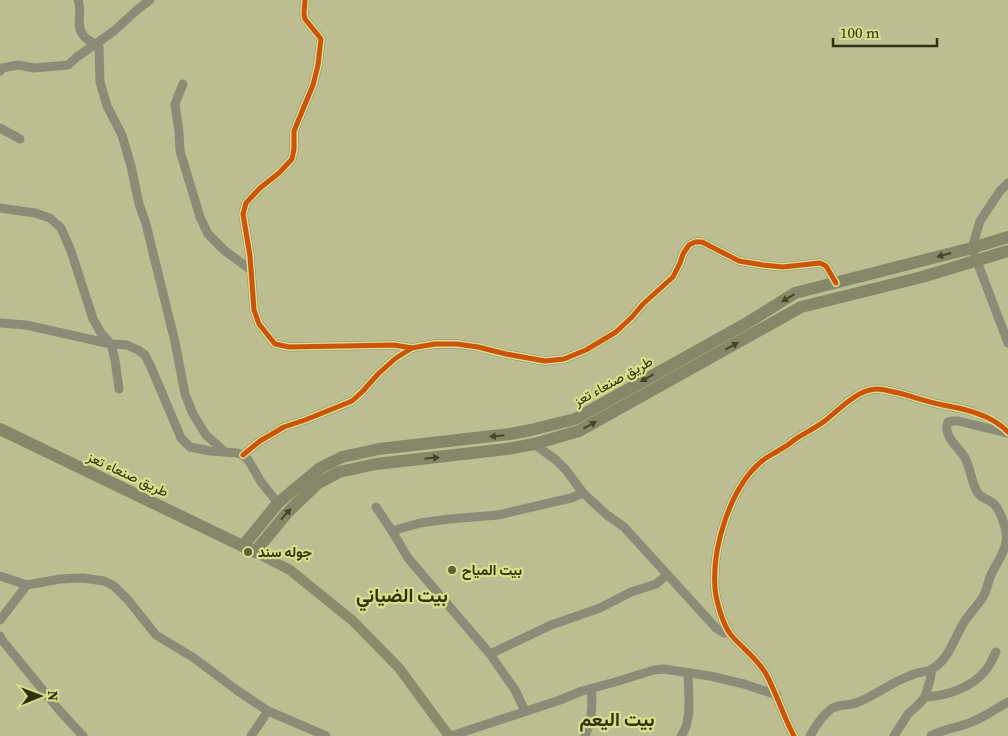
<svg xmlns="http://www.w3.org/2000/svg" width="1008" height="736" viewBox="0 0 1008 736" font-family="'Source Serif 4',Vazirmatn,serif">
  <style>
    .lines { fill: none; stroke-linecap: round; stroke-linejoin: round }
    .minor { stroke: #8b8c77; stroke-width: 9 }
    .major { stroke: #898b6b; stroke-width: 10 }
    .highway { stroke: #868769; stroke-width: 12 }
    .cycleway-casing { stroke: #dade8b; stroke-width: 8 }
    .cycleway { stroke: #cc530c; stroke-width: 5 }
    .oneway { fill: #454624 }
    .poi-dot { fill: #60623b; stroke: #dade8b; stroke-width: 2 }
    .labels { text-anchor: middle; stroke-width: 4.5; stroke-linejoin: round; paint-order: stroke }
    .street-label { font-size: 14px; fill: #2f300d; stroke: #dade8b }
    .poi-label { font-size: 14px; font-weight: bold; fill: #2f300d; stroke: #dade8b; text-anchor: start }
    .district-label { font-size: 19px; font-weight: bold; fill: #2f300d; stroke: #dade8b }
  </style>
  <rect width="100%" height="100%" fill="#bcbe91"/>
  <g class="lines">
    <g class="minor">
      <path d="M 78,0 C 83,11 75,25 83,35 C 87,41 95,43 99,47 L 100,82 L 107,106 L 122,135 L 131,166 L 139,204 L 146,224 L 175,342 L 185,394 L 193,414 L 206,435 L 224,451"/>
      <path d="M 305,0 L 304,14 L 305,19 L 321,39 L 318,65 L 313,85 L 294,131 L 294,149 L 292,159 L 279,173 L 260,188 L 246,203 L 243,214 L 250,256 L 254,310 L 259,324 L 275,344 L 289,347 L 394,345 L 412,348"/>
      <path d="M 0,71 L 2,68 L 18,65 L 34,68 L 68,65 L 77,57 L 114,31 L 138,9 L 150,0"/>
      <path d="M 183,84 L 175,104 L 179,132 L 180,151 L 200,217 L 208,234 L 225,251 L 250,269"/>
      <path d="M 0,128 L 20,139"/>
      <path d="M 1008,183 L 1000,191 L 980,221 L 972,248 L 1008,343"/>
      <path d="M 0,208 L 35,213 L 50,218 L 61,228 L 71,251 L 93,319 L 101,333 L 111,344 L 115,360 L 119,389"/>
      <path d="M 0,323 L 26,325 L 111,344 L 127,345 L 138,350 L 145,355 L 151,367 L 181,438 L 190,447 L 210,451 L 237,453 L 243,455 L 249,461 L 261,482 L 278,503"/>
      <path d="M 534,444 L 556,460 L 566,470 L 583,493 L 607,515 L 624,527 L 716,628 L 724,633 L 729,633"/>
      <path d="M 243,455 L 260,441 L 284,427 L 305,420 L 352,401 L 362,392 L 378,374 L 396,358 L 412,348 L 435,344 L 457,344 L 478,347 L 506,354 L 545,361 L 564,359 L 586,350 L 616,332 L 632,317 L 643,304 L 673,277 L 680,263 L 683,254 L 689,245 L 695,242 L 702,242 L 739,261 L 763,265 L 783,267 L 820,263 L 826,266 L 836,283"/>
      <path d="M 376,507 L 392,531 L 408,558 L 490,654 L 515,690 L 525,711"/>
      <path d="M 392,531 L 420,523 L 449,519 L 498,515 L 571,498 L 583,493"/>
      <path d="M 0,576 L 27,585 L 60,579 L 83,578 L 104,581 L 114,586 L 128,600 L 156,635 L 194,658 L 238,691 L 268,711 L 326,736"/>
      <path d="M 0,620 L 27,585"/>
      <path d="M 0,636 L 2,640 L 60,711 L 83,736"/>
      <path d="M 490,654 L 551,625 L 600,608 L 631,592 L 656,584 L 667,575"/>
      <path d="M 925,697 C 946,696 972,688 986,670 C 990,665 993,658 996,652"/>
      <path d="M 251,736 L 268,711"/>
      <path d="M 451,736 L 560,700 L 582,691 L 615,682 L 654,670 L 664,669 L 710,676 L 744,684 L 777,695"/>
      <path d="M 585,736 C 592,721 593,705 591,689"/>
      <path d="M 681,736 C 693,721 688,691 688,673"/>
      <path d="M 794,736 C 783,716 777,694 766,674 C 757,658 742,648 731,635 C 723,625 716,601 715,588 C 712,548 730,487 762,461 C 767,457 773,454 778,451 C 785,447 791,443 797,438 C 807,432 817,427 826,420 C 840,409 858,389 877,389 C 884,389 892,392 899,393 C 914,397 928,402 943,405 C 965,409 992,415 1008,432"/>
      <path d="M 810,736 C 815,727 822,716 831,709 C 838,704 848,706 856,703 C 872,697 885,687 900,680 C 905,678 909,676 914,674 C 920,672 927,672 932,669 C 950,659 955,635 966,619 C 972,611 980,603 984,595 C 987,589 988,583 990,577 C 995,565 1004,555 1006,542 C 1008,532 1001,511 994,504 C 989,499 982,499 978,493 C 971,483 971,469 965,458 C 959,447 942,436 948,422 L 953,421 L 958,421 L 1007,433"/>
      <path d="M 894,736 L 908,714 L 919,704 L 925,697 L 930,680 L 932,669"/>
      <path d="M 931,736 C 943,729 956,728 969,723 C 984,718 995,709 1008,702"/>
    </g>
    <path class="major" d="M 255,552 L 290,570 L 353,621 L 399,668 L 449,736"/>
    <g class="highway">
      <path d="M 0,429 L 255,552 L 287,513 L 317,484 L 339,472 L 376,464 L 507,449 L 534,444 L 579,431 L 801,307 L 922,277 L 1008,251"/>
      <path d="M 243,546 L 278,503 L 320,468 L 342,457 L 379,449 L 510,434 L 531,430 L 575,419 L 747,323 L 795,293 L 972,248 L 1008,237"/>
    </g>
    <defs>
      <g id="cycleway">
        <path d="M 305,0 L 304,14 L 305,19 L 321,39 L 318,65 L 313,85 L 294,131 L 294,149 L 292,159 L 279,173 L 260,188 L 246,203 L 243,214 L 250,256 L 254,310 L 259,324 L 275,344 L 289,347 L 394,345 L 412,348"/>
        <path d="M 243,455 L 260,441 L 284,427 L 305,420 L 352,401 L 362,392 L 378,374 L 396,358 L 412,348 L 435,344 L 457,344 L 478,347 L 506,354 L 545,361 L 564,359 L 586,350 L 616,332 L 632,317 L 643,304 L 673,277 L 680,263 L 683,254 L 689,245 L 695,242 L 702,242 L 739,261 L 763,265 L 783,267 L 820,263 L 826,266 L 836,283"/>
        <path d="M 794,736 C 783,716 777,694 766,674 C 757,658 742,648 731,635 C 723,625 716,601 715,588 C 712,548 730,487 762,461 C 767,457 773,454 778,451 C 785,447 791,443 797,438 C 807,432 817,427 826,420 C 840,409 858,389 877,389 C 884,389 892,392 899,393 C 914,397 928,402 943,405 C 965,409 992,415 1008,432"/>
      </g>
    </defs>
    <use href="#cycleway" class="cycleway-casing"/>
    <use href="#cycleway" class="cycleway"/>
  </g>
  <defs><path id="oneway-solid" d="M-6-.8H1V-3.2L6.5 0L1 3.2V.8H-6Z" transform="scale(1.25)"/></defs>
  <g class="oneway">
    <use href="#oneway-solid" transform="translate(944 255) rotate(165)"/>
    <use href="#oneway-solid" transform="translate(788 298) rotate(149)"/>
    <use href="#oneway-solid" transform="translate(732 346) rotate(-29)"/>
    <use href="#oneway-solid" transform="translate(647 378) rotate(151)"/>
    <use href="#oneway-solid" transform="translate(590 425) rotate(-29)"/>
    <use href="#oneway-solid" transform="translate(497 436) rotate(174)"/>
    <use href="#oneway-solid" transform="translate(432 458) rotate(-6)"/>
    <use href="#oneway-solid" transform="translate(286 514) rotate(-48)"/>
  </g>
  <g class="poi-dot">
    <circle cx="248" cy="552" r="5"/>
    <circle cx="452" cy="570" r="5"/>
  </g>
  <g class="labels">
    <g class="street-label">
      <text transform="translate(613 381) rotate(-29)" y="5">طريق صنعاء تعز</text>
      <text transform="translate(128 474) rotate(25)" y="5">طريق صنعاء تعز</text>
    </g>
    <g class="poi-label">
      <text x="258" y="557">جوله سند</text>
      <text x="462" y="575">بيت المياح</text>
    </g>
    <g class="district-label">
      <text x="402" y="602">بيت الضياني</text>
      <text x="617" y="726">بيت اليعم</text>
    </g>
  </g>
  <g transform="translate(40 696) rotate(89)" stroke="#dade8b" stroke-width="4" paint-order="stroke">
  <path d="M0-4L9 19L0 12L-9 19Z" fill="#2f300d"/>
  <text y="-8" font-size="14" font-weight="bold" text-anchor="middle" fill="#2f300d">N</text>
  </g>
  <path d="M833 38v8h104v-8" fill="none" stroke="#2f300d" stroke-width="2.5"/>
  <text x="840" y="38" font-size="15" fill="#2f300d" stroke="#dade8b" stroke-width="4" paint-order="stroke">100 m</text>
</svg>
